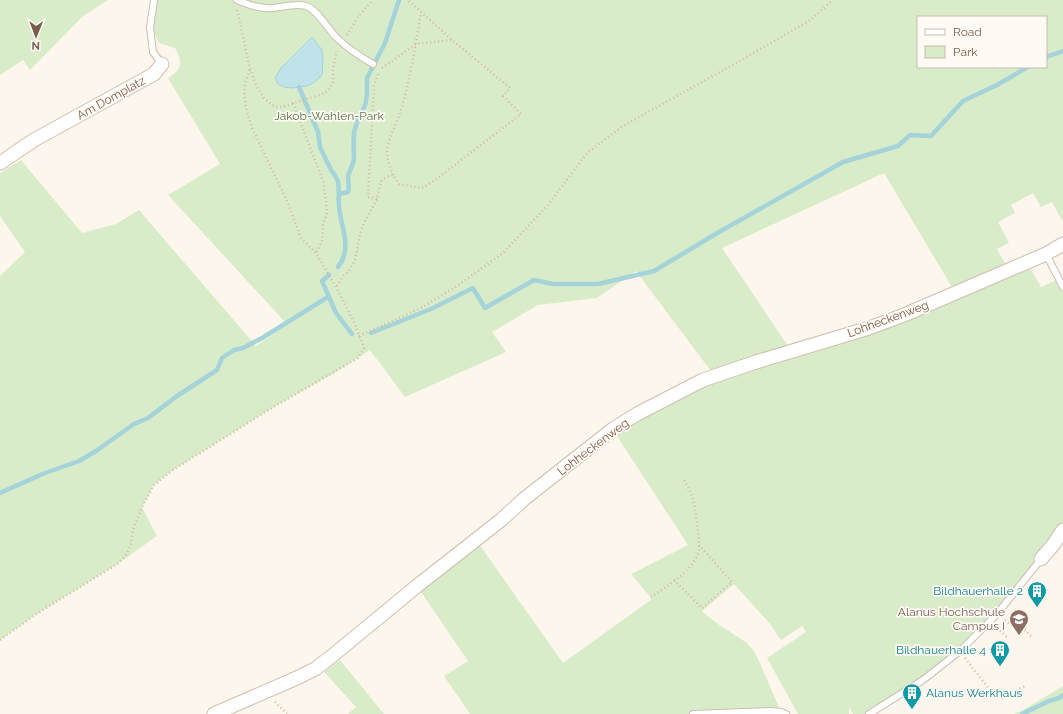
<svg xmlns="http://www.w3.org/2000/svg" width="1063" height="714" viewBox="0 0 1063 714" font-family="Raleway,sans-serif">
  <style>
    .green { fill: #d8ecc9; fill-rule: evenodd }
    .water { fill: #bfe3e8; stroke: #a5d3da }
    .lines { fill: none; stroke-linecap: round; stroke-linejoin: round }
    .stream { stroke: #a5d3da; stroke-width: 4.5 }
    .service-casing { stroke: #d1beb0; stroke-width: 8 }
    .minor-casing { stroke: #d1beb0; stroke-width: 15 }
    .path { stroke: #d9b8a5; stroke-width: 2.5; stroke-dasharray: 1 3; stroke-linecap: butt }
    .service { stroke: #fff; stroke-width: 6 }
    .minor { stroke: #fff; stroke-width: 13 }
    .labels { text-anchor: middle; stroke-width: 3.5; stroke-linejoin: round; paint-order: stroke }
    .street-label { font-size: 12px; fill: #7a5c4d; stroke: #fffaf3 }
    .park-label { font-size: 12px; fill: #537a41; stroke: #fffaf3 }
    .culture-label { font-size: 12px; fill: #0d838f; stroke: #fffaf3; text-anchor: end }
    .education-label { font-size: 12px; fill: #785e54; stroke: #fffaf3; text-anchor: end }
  </style>
  <rect width="100%" height="100%" fill="#fdf6ec"/>
  <g class="green">
    <path d="M 0,0 L 108,0 L 83,16 L 30,70 L 23,60 L 0,75 Z"/>
    <path d="M 154,0 L 1063,0 L 1063,222 L 1052,202 L 1041,207 L 1033,193 L 1011,205 L 1015,213 L 998,222 L 1009,243 L 997,249 L 1006,265 L 952,287 L 884,173 L 722,248 L 786,343 L 793,356 L 882,330 L 1027,266 L 1032,271 L 1041,287 L 1063,277 L 1063,530 L 1026,579 L 960,651 L 869,714 L 853,714 L 849,707 L 849,714 L 798,714 L 767,658 L 806,632 L 802,626 L 781,640 L 770,624 L 734,584 L 702,611 L 715,622 L 747,643 L 754,651 L 759,661 L 781,712 L 693,714 L 470,714 L 444,676 L 468,661 L 417,586 L 476,540 L 563,663 L 652,599 L 631,574 L 688,545 L 617,436 L 632,424 L 711,371 L 636,271 L 597,298 L 538,305 L 492,332 L 506,352 L 405,397 L 370,350 L 336,372 L 272,408 L 173,470 L 154,485 L 142,507 L 157,536 L 119,563 L 35,615 L 0,640 L 0,276 L 25,252 L 0,216 L 0,173 L 21,160 L 82,233 L 116,224 L 139,210 L 256,346 L 287,324 L 168,195 L 220,164 L 168,78 C 182,70 183,62 175,48 L 159,43 L 155,34 L 150,27 ZM 918,17 L 1046,17 L 1046,67 L 918,67 Z"/>
    <path d="M 340,660 L 384,714 L 348,714 L 356,707 L 324,672 Z"/>
    <path d="M 1063,686 L 1063,714 L 1013,714 L 1023,710 Z"/>
  </g>
  <path class="water" d="M 312,37 L 322,50 L 323,61 L 322,75 L 315,82 L 307,86 L 293,88 L 284,87 L 278,84 L 275,78 L 281,68 Z"/>
  <g class="lines">
    <g class="stream">
      <path d="M 1046,57 L 1063,51"/>
      <path d="M 299,87 L 318,132 L 320,147 L 331,170 L 334,174 L 338,181 L 339,194"/>
      <path d="M 366,100 L 367,95 L 367,78 L 385,43 L 399,0"/>
      <path d="M 338,267 C 356,245 335,218 339,194 L 348,192 C 350,186 348,183 348,177 C 348,173 353,166 354,159 C 354,151 353,143 354,134 C 355,122 363,113 366,102"/>
      <path d="M 329,275 L 322,281 L 336,313 L 352,334"/>
      <path d="M 371,333 L 431,309 L 473,288 L 485,308 L 534,280 L 553,284 L 598,284 L 654,271 L 719,232 L 843,162 L 898,146 L 910,135 L 931,136 L 963,101 L 997,85 L 1028,67"/>
      <path d="M 0,493 L 45,473 L 79,461 L 96,451 L 134,424 L 148,418 L 177,396 L 217,370 L 222,358 L 234,350 L 243,348 L 262,338 L 328,297"/>
      <path d="M 1022,714 L 1049,701 L 1059,698 L 1063,695"/>
    </g>
    <defs>
      <g id="service">
        <path d="M 154,0 L 150,27 L 153,52 L 162,64"/>
        <path d="M 237,0 C 249,5 260,9 273,8 C 283,7 296,3 306,6 C 317,9 329,31 338,39 C 348,49 361,57 373,64"/>
        <path d="M 1046,254 L 1063,287"/>
        <path d="M 693,714 L 771,711 L 781,712 L 786,714"/>
        <path d="M 869,714 L 923,680 L 960,651 L 997,614 L 1041,559"/>
      </g>
      <g id="minor">
        <path d="M 0,163 L 34,140 L 154,74 L 162,64"/>
        <path d="M 1041,559 L 1053,545 L 1063,530"/>
        <path d="M 214,714 L 299,677 L 315,669 L 332,656 L 417,586 L 501,520 L 524,499 L 613,429 L 637,414 L 703,380 L 756,362 L 869,328 L 904,315 L 1046,254 L 1063,244"/>
      </g>
    </defs>
    <use href="#service" class="service-casing"/>
    <use href="#minor" class="minor-casing"/>
    <g class="path">
      <path d="M 237,10 L 250,69 L 257,87 L 264,98 L 270,103 L 276,107 L 282,107 L 325,93 L 330,88 L 333,83 L 333,68 L 337,51"/>
      <path d="M 347,35 L 358,17 L 373,0"/>
      <path d="M 382,68 L 416,44 L 451,40"/>
      <path d="M 293,103 L 323,181 L 326,200 L 327,213 L 323,224 L 322,242 L 316,253"/>
      <path d="M 393,175 C 390,167 387,159 387,151 C 388,139 396,125 400,113 C 410,81 415,47 421,13"/>
      <path d="M 377,199 L 368,197 L 374,85 L 379,72"/>
      <path d="M 337,286 L 343,276 L 349,271 L 355,260 L 360,234 L 364,223 L 377,199 L 381,181 L 386,177 L 393,175 L 399,184 L 422,188 L 434,181 L 521,114 L 503,96 L 510,88 L 452,40 L 408,0"/>
      <path d="M 359,336 L 421,308 L 457,286 L 503,253 L 548,205 L 587,153 L 623,126 L 729,67 L 809,21 L 833,0"/>
      <path d="M 674,580 L 702,608 L 732,582 L 699,545"/>
      <path d="M 651,597 C 666,587 698,568 699,548 C 699,540 698,532 697,524 C 695,504 693,495 683,478"/>
      <path d="M 1005,620 L 1015,628 L 1020,623"/>
      <path d="M 1019,624 L 1033,638"/>
      <path d="M 997,628 L 1007,637"/>
      <path d="M 0,640 L 35,615 L 119,563 L 127,554 L 131,544 L 133,530 L 142,507 L 154,485 L 173,470 L 272,408 L 358,358 L 364,348 L 354,322 L 336,287 L 316,253 L 301,238 L 288,203 L 252,128 L 246,108 L 244,92 L 246,80 L 250,69"/>
      <path d="M 965,658 L 996,698 L 1026,686"/>
      <path d="M 275,702 L 287,714"/>
    </g>
    <use href="#service" class="service"/>
    <use href="#minor" class="minor"/>
  </g>
  <defs>
    <symbol id="building-pin" viewBox="-11 -11 22 30"><path d="M0 17L-7.5 6A9.5 9.5 0 1 1 7.5 6Z" fill="#0f9aa8" stroke="#fffaf3"/><path d="M-4-6H4V6H1V3H-1V6H-4ZM-2.5-4.3h1.7v1.8h-1.7ZM.8-4.3h1.7v1.8H.8ZM-2.5-1h1.7V.8h-1.7ZM.8-1h1.7V.8H.8Z" fill="#fff"/></symbol>
    <symbol id="university-pin" viewBox="-11 -11 22 30"><path d="M0 17L-7.5 6A9.5 9.5 0 1 1 7.5 6Z" fill="#8d6e63" stroke="#fffaf3"/><path d="M0-5L7-2L0 1L-7-2ZM-4 1L0 2.5L4 1V4Q0 6-4 4Z" fill="#fff"/></symbol>
  </defs>
  <g fill-rule="evenodd">
    <use href="#building-pin" x="1026" y="580" width="22" height="30"/>
    <use href="#university-pin" x="1008" y="608" width="22" height="30"/>
    <use href="#building-pin" x="989" y="639" width="22" height="30"/>
    <use href="#building-pin" x="901" y="682" width="22" height="30"/>
  </g>
  <g class="labels">
    <g class="street-label">
      <text transform="translate(111 98) rotate(-29)" y="4">Am Domplatz</text>
      <text transform="translate(888 319) rotate(-20)" y="4">Lohheckenweg</text>
      <text transform="translate(593 447) rotate(-37)" y="4">Lohheckenweg</text>
    </g>
    <g class="park-label">
      <text x="329" y="120">Jakob-Wahlen-Park</text>
    </g>
    <g class="culture-label">
      <text x="1023" y="595">Bildhauerhalle 2</text>
      <text x="986" y="654">Bildhauerhalle 4</text>
      <text x="926" y="697" text-anchor="start">Alanus Werkhaus</text>
    </g>
    <g class="education-label">
      <text x="1005" y="616">Alanus Hochschule<tspan x="1005" dy="14">Campus I</tspan></text>
    </g>
  </g>
  <rect x="917" y="16" width="130" height="52" fill="#fffaf3" stroke="#cabbb1"/>
  <rect x="925" y="29" width="20" height="6" fill="#ffffff" stroke="#cabbb1"/>
  <text x="953" y="36" font-size="12" fill="#7a5c4d">Road</text>
  <rect x="925" y="46" width="20" height="12" fill="#d8ecc9" stroke="#cabbb1"/>
  <text x="953" y="56" font-size="12" fill="#7a5c4d">Park</text>
  <g transform="translate(36 36) rotate(181)" stroke="#fffaf3" stroke-width="3" paint-order="stroke">
  <path d="M0-3L7 15L0 10L-7 15Z" fill="#7a5c4d"/>
  <text y="-6" font-size="11" font-weight="bold" text-anchor="middle" fill="#7a5c4d">N</text>
  </g>
</svg>
